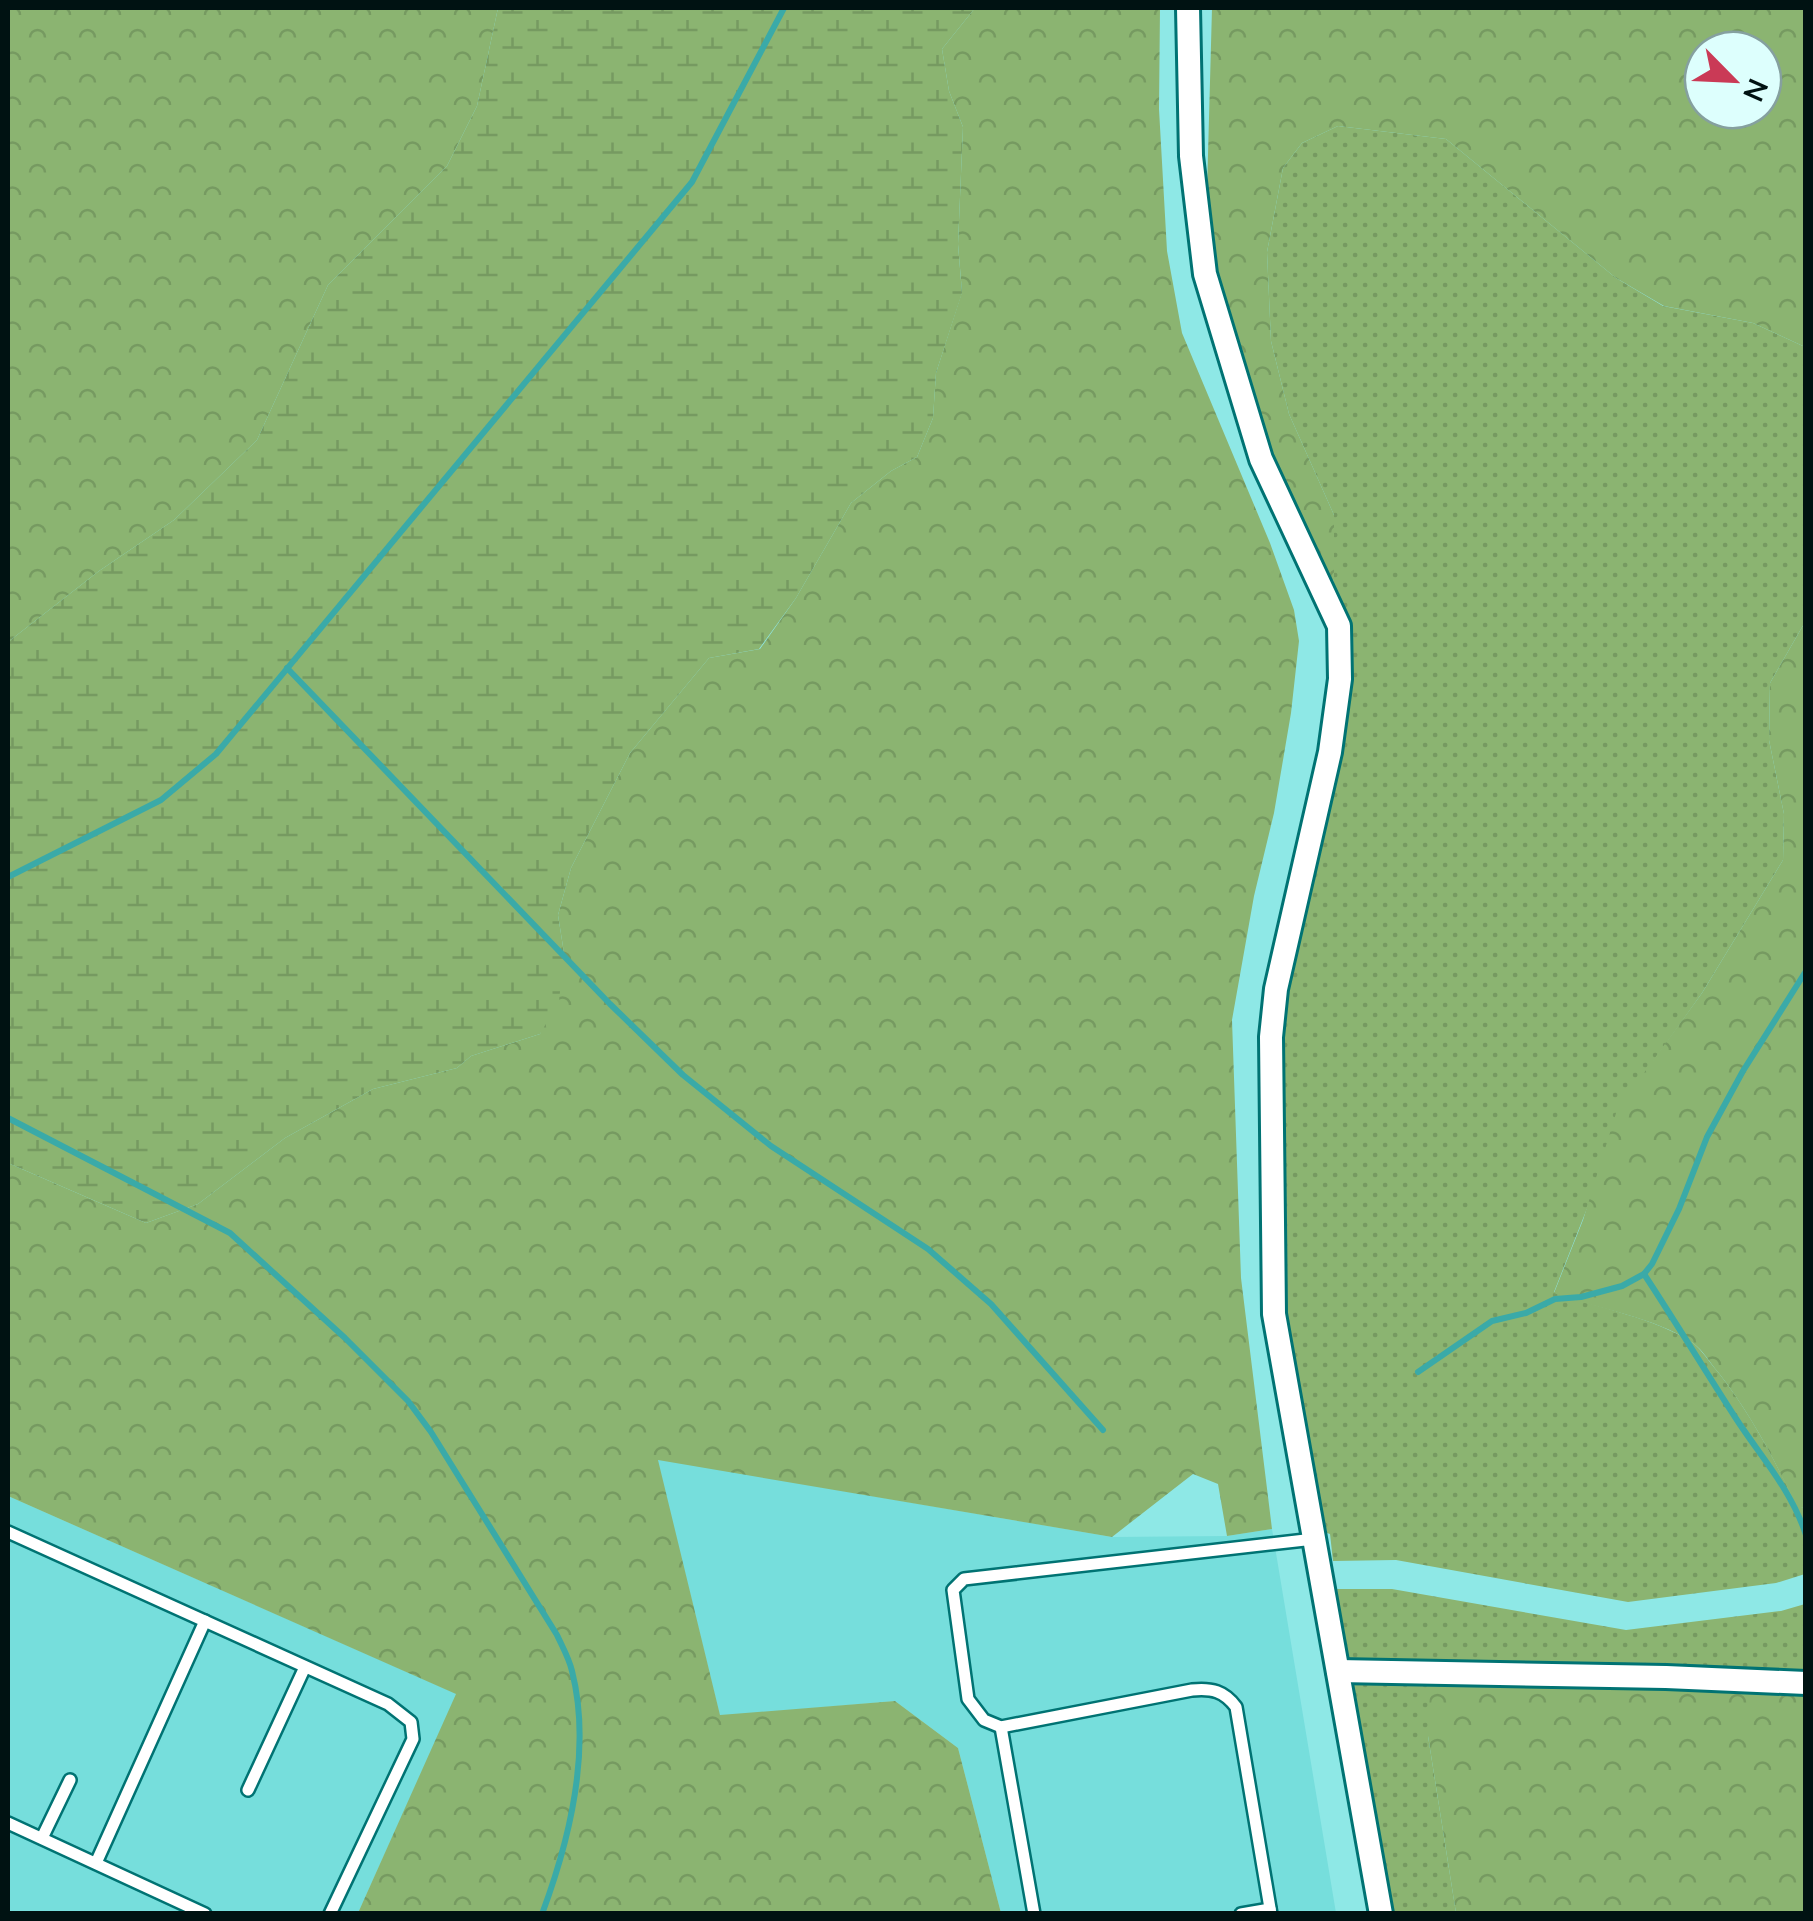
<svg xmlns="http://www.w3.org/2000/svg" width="1813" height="1921" viewBox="0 0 1813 1921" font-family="Mulish,sans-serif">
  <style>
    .built { fill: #76dedc }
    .grass { fill: url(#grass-dots) }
    .forest { fill: url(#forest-crowns); fill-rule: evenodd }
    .wetland { fill: url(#wetland-marsh) }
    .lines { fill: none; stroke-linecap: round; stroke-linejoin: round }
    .stream { stroke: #3aaaa8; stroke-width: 6 }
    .service-casing { stroke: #007373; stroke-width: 16 }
    .minor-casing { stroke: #007373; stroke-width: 28 }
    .service { stroke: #fff; stroke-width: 11 }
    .minor { stroke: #fff; stroke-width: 22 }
  </style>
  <defs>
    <pattern id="grass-dots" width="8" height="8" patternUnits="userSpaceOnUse" patternTransform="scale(2.5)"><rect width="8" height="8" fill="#8bb471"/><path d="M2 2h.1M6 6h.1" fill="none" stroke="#769a61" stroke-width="1.8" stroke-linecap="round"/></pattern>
    <pattern id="forest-crowns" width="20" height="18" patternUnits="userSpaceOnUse" patternTransform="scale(2.5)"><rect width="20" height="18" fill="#8bb471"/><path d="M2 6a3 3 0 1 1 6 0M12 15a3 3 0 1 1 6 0" fill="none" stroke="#769a61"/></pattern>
    <pattern id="wetland-marsh" width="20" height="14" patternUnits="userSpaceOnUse" patternTransform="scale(2.5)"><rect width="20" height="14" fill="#8bb471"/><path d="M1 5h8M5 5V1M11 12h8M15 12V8" fill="none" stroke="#769a61"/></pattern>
  </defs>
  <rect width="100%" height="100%" fill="#8ee8e6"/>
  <g class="built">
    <path d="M 657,1459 L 1112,1537 L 1227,1536 L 1272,1529 L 1336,1913 L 1001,1913 L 958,1748 L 895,1701 L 720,1716 Z"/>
    <path d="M 8,1496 L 457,1694 L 358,1913 L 8,1913 Z"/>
  </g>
  <g class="grass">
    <path d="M 1338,126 L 1446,139 L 1616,278 L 1663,306 L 1753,323 L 1805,347 L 1805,622 L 1770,683 L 1769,740 L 1784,814 L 1783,860 L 1702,993 L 1635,1087 L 1554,1292 C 1597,1308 1656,1318 1693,1343 C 1702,1350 1710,1363 1718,1372 C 1751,1414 1774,1459 1797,1506 L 1805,1508 L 1805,1574 L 1776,1583 L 1628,1602 L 1396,1560 L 1333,1561 L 1330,1534 L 1327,1533 L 1267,1231 L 1263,1041 L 1335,741 L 1330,600 L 1334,579 L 1334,515 L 1289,414 L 1271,341 L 1267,252 L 1283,168 L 1302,143 Z"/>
    <path d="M 1337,1589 L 1392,1589 L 1626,1630 L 1781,1611 L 1805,1604 L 1805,1687 L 1428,1736 L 1456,1913 L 1382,1913 L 1358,1762 Z"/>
  </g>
  <g class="forest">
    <path d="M 8,8 L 498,8 L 477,106 L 447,166 L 328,285 L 257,440 L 174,520 L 99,571 L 8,642 Z"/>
    <path d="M 975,8 L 1160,8 L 1159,109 L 1167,251 L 1182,333 L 1270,543 L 1294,610 L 1299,641 L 1291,713 L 1274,813 L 1254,896 L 1232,1020 L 1241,1278 L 1272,1529 L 1227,1536 L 1218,1484 L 1193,1474 L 1112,1537 L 658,1460 L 720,1715 L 895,1701 L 958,1748 L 1001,1913 L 358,1913 L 456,1694 L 8,1496 L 8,1163 L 146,1223 L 198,1204 L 285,1138 L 373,1089 L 457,1068 L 471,1056 L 540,1034 L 564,953 L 558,915 L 571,868 L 630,753 L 709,658 L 760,649 L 796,598 L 851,503 L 891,471 L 917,457 L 933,418 L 936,373 L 962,292 L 958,244 L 963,127 L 949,91 L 942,49 Z"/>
    <path d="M 1212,8 L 1805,8 L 1805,347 L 1753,323 L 1664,306 L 1616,278 L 1446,139 L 1338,126 L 1302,143 L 1283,168 L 1267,252 L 1271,341 L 1289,414 L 1334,515 L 1334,579 L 1328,609 L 1223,319 L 1207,191 ZM 1703,50 L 1763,50 L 1763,110 L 1703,110 Z"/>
    <path d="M 1805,622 L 1806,1508 L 1805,1508 L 1797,1507 C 1774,1459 1751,1414 1718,1372 C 1710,1363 1703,1350 1693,1343 C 1655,1317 1597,1309 1554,1293 L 1583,1220 L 1617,1110 L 1702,993 L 1783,860 L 1784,814 L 1769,740 L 1770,683 Z"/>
    <path d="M 1431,1670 L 1805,1687 L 1805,1913 L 1456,1913 L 1428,1736 Z"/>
  </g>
  <path class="wetland" d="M 498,8 L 975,8 L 942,49 L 949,91 L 963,127 L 958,244 L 962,293 L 936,373 L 933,418 L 917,457 L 891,471 L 851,503 L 796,598 L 759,649 L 709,658 L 630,753 L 571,868 L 558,915 L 564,953 L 559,1001 L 540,1034 L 471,1056 L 457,1068 L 373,1089 L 285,1138 L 198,1204 L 146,1223 L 8,1163 L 8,642 L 99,571 L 174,520 L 257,440 L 328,285 L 447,166 L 477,106 Z"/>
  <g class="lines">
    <g class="stream">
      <path d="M 287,668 L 610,1004 L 683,1075 L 771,1146 L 928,1249 L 991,1304 L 1103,1430"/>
      <path d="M 8,877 L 161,800 L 216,754 L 692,182 L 784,8"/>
      <path d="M 8,1118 L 230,1233 L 345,1338 L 408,1401 L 431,1432 L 557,1635 C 562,1646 569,1658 572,1671 C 592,1750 570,1839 542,1914"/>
      <path d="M 1644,1274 C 1675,1321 1704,1369 1735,1417 C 1760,1456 1791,1489 1806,1535"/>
      <path d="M 1418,1372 L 1492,1321 L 1526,1313 L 1555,1299 L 1581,1297 L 1622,1286 L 1644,1274 L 1652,1264 L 1679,1209 L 1707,1137 L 1743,1071 L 1806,971"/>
    </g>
    <defs>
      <g id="service">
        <path d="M 8,1532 L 388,1704 L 411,1722 L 413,1739 L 330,1914"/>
        <path d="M 1001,1727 L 1034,1914"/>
        <path d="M 248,1790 L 305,1667"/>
        <path d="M 8,1823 L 205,1914"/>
        <path d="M 42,1838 L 70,1780"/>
        <path d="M 96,1863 L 205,1621"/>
        <path d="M 1241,1914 L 1270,1909"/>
        <path d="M 1271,1914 L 1236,1707 C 1224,1691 1212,1688 1192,1690 L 1001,1727 L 984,1720 L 968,1699 L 953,1590 L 964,1579 L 1314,1539"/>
      </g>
      <g id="minor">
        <path d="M 1188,8 L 1191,156 L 1205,274 L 1261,459 L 1339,626 L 1340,679 L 1330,752 L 1276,989 L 1271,1037 L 1274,1314 L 1381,1914"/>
        <path d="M 1338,1671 L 1666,1677 L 1806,1683"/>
      </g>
    </defs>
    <use href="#service" class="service-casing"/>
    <use href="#minor" class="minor-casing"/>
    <use href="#service" class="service"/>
    <use href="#minor" class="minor"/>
  </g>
  <rect width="1813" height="1921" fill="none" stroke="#001212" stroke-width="20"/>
  <g transform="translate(1733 80) rotate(114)"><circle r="48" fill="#ddfffd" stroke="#85a09f" stroke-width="2.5"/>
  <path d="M0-8L18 38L0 25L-18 38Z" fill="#ca3a56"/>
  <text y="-15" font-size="28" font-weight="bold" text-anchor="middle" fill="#001212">N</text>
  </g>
</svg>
